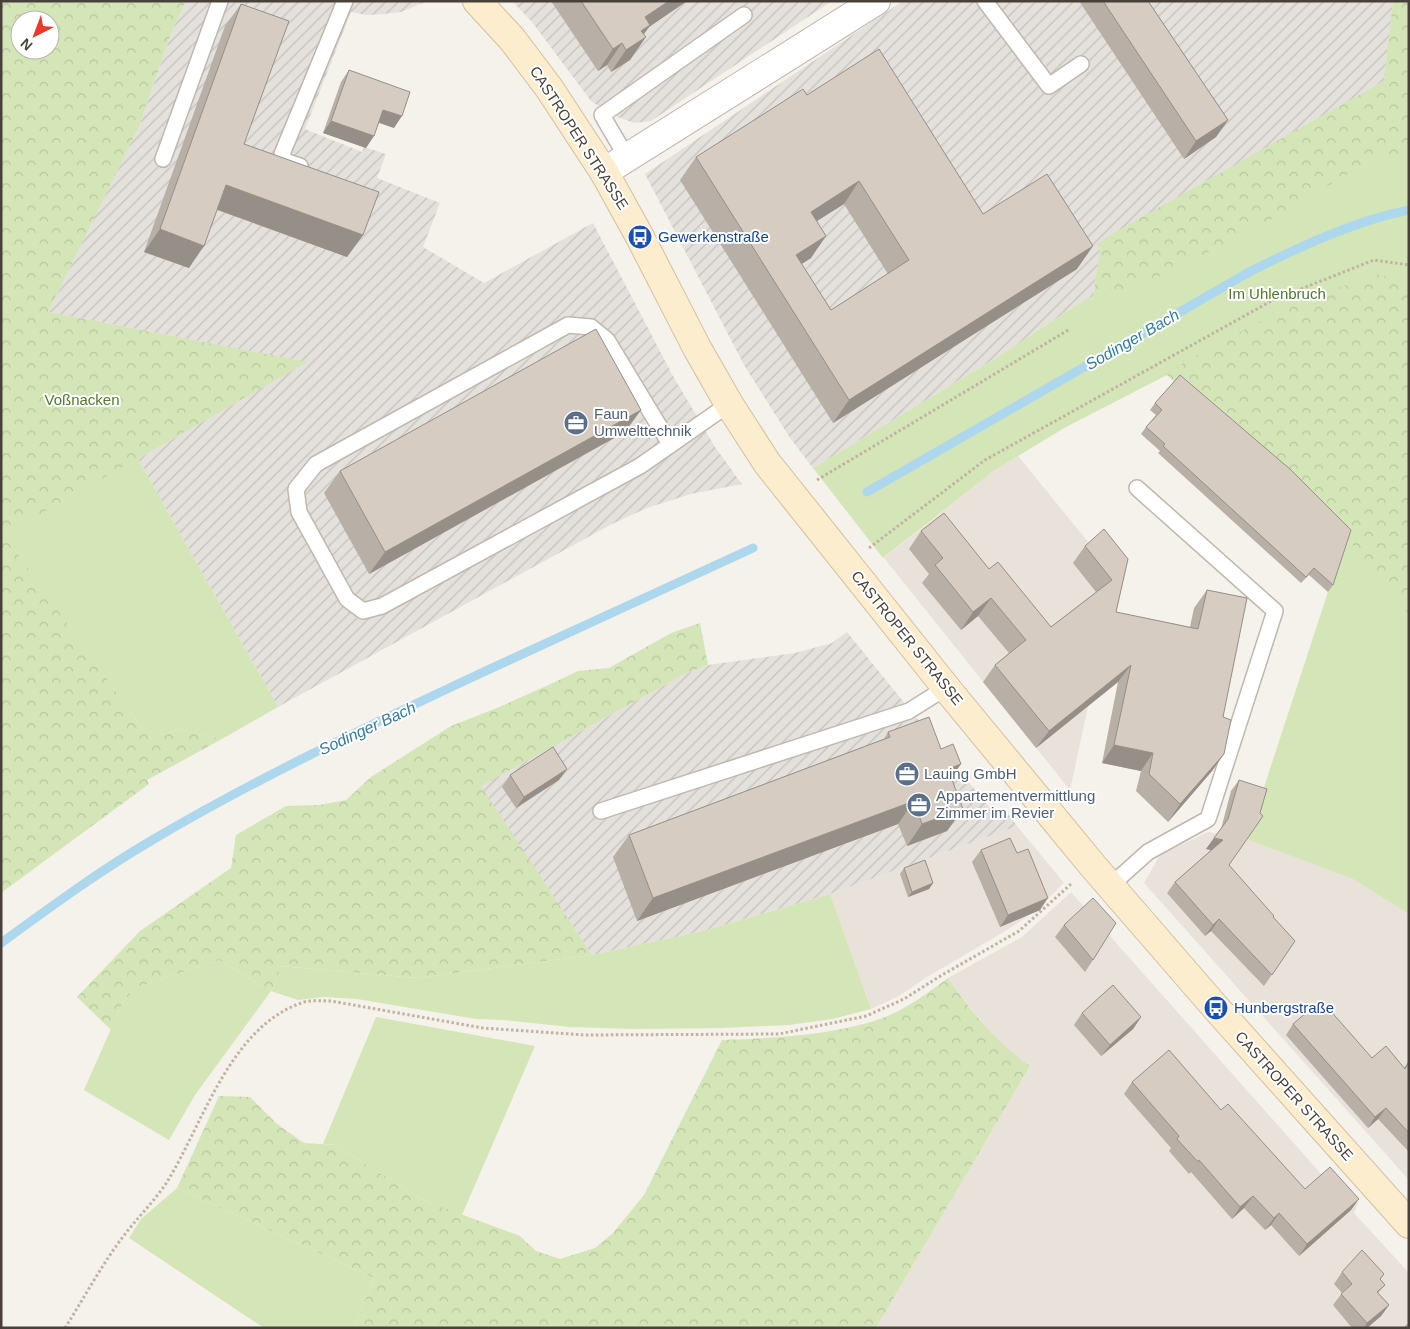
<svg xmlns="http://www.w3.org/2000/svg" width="1410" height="1329" viewBox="0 0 1410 1329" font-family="Helvetica,sans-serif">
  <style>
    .residential { fill: #e8e2da }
    .industrial { fill: url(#industrial-furrows) }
    .green { fill: #d4e6b7 }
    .forest { fill: url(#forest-crowns); fill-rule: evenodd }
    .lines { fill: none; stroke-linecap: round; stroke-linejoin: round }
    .stream { stroke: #acd7ed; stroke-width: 9 }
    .service-casing { stroke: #c0b8ae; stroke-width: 18 }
    .minor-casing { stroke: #c0b8ae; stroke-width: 30 }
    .secondary-casing { stroke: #d1c09d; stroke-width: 30 }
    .path { stroke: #c1b3a0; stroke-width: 3; stroke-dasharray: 2.5 2.5; stroke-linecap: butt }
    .service { stroke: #fff; stroke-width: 15 }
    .minor { stroke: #fff; stroke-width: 28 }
    .secondary { stroke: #fcedce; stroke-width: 28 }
    .wall { fill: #b8afa6; fill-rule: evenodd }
    .shaded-wall { fill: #968f87 }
    .building { fill: #d6ccc1; stroke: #968f87; fill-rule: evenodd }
    .labels { text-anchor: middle; stroke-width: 4; stroke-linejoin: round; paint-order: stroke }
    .street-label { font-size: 15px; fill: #484139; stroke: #fff }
    .transit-label { font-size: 15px; fill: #164399; stroke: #fff; text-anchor: start }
    .park-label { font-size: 15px; fill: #50782f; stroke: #fff }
    .service-label { font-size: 15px; fill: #4e5e75; stroke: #fff; text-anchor: start }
    .water-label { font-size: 16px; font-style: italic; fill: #347a9f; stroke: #fff }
  </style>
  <defs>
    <pattern id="industrial-furrows" width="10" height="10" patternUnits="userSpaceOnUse" patternTransform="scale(1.25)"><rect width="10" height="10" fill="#e4e0dc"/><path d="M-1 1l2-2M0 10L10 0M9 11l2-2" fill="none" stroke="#c5c1be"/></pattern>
    <pattern id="forest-crowns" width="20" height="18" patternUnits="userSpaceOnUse" patternTransform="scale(1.25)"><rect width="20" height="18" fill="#d4e6b7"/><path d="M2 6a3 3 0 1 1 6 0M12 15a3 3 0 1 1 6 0" fill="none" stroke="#b8c69e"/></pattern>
  </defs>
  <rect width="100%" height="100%" fill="#f5f1eb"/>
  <g class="residential">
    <path d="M 1018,456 L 1116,576 L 1070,790 L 884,558 L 995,470 Z"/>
    <path d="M 1017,826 L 1064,883 L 1034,912 L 1007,930 L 927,977 L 899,996 L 871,1009 L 830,894 Z"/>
    <path d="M 1208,832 L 1247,838 L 1353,879 L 1409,914 L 1409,1180 L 1144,883 L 1160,855 Z"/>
    <path d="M 1071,892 L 1322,1175 L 1330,1172 L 1358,1203 L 1354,1213 L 1409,1273 L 1409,1328 L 876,1328 L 1030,1066 L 1014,1056 L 990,1032 L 964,1000 L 948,978 L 1022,937 Z"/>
  </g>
  <g class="industrial">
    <path d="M 186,1 L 425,2 L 401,12 L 383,14 L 367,15 L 351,12 L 305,129 L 362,152 L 364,147 L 386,154 L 377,178 L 440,203 L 423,247 L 484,283 L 593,223 L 673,376 L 715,447 L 742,484 L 691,494 L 647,508 L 610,525 L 278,707 L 138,459 L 306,362 L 48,312 L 140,124 L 172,31 Z"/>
    <path d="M 512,1 L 832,1 L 651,121 L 634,123 L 610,114 L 591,101 L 532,22 Z"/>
    <path d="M 903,1 L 1393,1 L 1384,81 L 1097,244 L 1100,248 L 1093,300 L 1089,297 L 996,358 L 813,468 L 790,438 L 744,365 L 645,174 Z"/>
    <path d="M 847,632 L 992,811 L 1006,811 L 1017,826 L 830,894 L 699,932 L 592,955 L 480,786 L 685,674 L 708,665 L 795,653 L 832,643 Z"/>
  </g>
  <g class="green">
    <path d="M 1393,1 L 1409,1 L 1409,914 L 1353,879 L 1247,839 L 1346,537 L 1167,375 L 1066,427 L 995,470 L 883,558 L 813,468 L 996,358 L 1089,297 L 1093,300 L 1100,248 L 1097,244 L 1126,226 L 1384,81 Z"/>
    <path d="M 1,81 L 140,124 L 48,312 L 307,362 L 138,459 L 278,707 L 222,739 L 181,729 L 149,738 L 6,539 Z"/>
    <path d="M 830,894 L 871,1009 L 832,1019 L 789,1025 L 721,1028 L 634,1029 L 570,1027 L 503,1020 L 476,1019 L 357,999 L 324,997 L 298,1000 L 271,991 L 195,1095 L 169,1140 L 84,1090 L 122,1004 L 135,988 L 219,960 L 271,991 L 276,983 L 279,966 L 417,978 L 592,955 L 699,932 Z"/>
    <path d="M 376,1017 L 535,1046 L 462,1215 L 425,1201 L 354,1157 L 337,1145 L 323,1144 Z"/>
    <path d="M 177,1188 L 374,1278 L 354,1328 L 264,1328 L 129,1238 L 141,1219 Z"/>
  </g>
  <g class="forest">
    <path d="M 1,1 L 186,1 L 172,31 L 140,124 L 48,312 L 307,362 L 25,523 L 6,538 L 149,738 L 181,729 L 222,739 L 147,780 L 149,784 L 1,893 ZM 20,20 L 50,20 L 50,50 L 20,50 Z"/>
    <path d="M 1393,1 L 1409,1 L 1409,154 L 1371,160 L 1280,215 L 1166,274 L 1093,300 L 1100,248 L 1097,244 L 1126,226 L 1384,81 Z"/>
    <path d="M 1376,274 L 1409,282 L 1409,615 L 1346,537 L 1166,374 L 1188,360 L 1287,307 Z"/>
    <path d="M 700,623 L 708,665 L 685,674 L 481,786 L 592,955 L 417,978 L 280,966 L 276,983 L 271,991 L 219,960 L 135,988 L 122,1004 L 111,1030 L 77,997 L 140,931 L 231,868 L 236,835 L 286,806 L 320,805 L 346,800 L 371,777 L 451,726 L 497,708 L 553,683 L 578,671 L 609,668 L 671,633 Z"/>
    <path d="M 948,978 C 971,1011 996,1043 1030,1066 L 876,1328 L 354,1328 L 374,1278 L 177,1188 L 219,1096 L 250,1097 L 277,1124 L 304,1143 L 337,1145 L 354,1157 L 425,1201 L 520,1236 L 536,1251 L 560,1259 L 595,1248 L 613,1233 L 644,1195 L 722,1040 C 775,1038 829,1036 880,1019 C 905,1010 928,993 948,978 Z"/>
  </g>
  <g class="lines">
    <g class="stream">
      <path d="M 867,492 L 1251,271 C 1302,246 1354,221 1409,210"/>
      <path d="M 1,943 C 49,908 98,872 149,842 C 255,779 366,727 477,675 C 569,633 661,590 753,548"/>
    </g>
    <defs>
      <g id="service">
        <path d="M 985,1 L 1049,86 L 1081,64"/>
        <path d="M 627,158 L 602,115 L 744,15"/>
        <path d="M 163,159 L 220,1"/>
        <path d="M 300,166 L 285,161 L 282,154 L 345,1"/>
        <path d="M 670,444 L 607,340 L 591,327 L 568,325 L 316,464 L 296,489 L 299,512 L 347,599 L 363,611 L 382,606 L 640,466 L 729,404"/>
        <path d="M 601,811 L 909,711 L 947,687"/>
        <path d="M 1110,886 L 1148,852 L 1208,819 L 1275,611 L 1137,488"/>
      </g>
      <path id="minor" d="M 604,172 L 876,1"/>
      <path id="secondary" d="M 477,1 L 512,39 L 549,88 L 604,172 L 640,237 L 697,348 L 729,404 L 767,463 L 952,695 L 1093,866 L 1216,1008 L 1409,1224"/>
    </defs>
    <use href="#service" class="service-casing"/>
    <use href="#minor" class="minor-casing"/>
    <use href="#secondary" class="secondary-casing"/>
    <g class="path">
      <path d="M 817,480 L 1070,329"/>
      <path d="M 869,548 L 985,460 L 1273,300 L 1374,260 L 1409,265"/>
      <path d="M 65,1328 C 84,1298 101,1266 122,1238 C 136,1219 154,1202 167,1182 C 204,1122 230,1026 304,1002 C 312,1000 322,1001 331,1001 L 483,1028 L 585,1035 L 779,1034 L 866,1016 L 904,999 L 942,975 L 1019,931 L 1071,884"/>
    </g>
    <use href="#service" class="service"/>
    <use href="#minor" class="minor"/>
    <use href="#secondary" class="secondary"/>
  </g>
  <g class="wall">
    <path d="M 551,1 L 687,1 L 649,27 L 644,34 L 630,60 L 611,72 L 607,65 L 598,71 Z"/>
    <path d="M 1079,1 L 1148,1 L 1228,120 L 1216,137 L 1184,159 Z"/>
    <path d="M 241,4 L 244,144 L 363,235 L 347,257 L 217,210 L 189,268 L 144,252 L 225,26 Z"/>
    <path d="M 349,70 L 394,128 L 379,123 L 366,148 L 323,133 L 341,82 Z"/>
    <path d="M 807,95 L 983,214 L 1077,269 L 833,423 L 680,180 L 696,157 ZM 844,204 L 888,274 L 831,310 L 801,264 L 811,258 L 817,221 Z"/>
    <path d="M 1180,375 L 1333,585 L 1328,592 L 1309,575 L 1301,583 L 1158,453 L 1160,451 L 1141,434 L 1146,427 L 1156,415 L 1150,410 L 1155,403 Z"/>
    <path d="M 625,432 L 369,574 L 324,493 L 340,471 Z"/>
    <path d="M 921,531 L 989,569 L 1051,627 L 1096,592 L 1073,563 L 1085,546 L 1128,559 L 1116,612 L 1190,627 L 1194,608 L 1207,590 L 1223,717 L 1224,754 L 1212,771 L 1168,822 L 1136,791 L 1141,771 L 1102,763 L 1118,682 L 1036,748 L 983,682 L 995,665 L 1009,653 L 978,616 L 961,630 L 922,583 L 929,574 L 909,549 Z"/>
    <path d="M 888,732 L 951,778 L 963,809 L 947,831 L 907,846 L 898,824 L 637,921 L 613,857 L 629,835 L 884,739 Z"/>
    <path d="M 510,775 L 559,780 L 516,808 L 502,787 Z"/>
    <path d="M 1239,780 L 1229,865 L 1273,917 L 1295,941 L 1264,986 L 1211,931 L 1205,936 L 1167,893 L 1175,882 L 1211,850 L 1206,849 L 1221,829 L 1231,791 Z"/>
    <path d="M 981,850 L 1040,910 L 1000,927 L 972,862 Z"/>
    <path d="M 904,868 L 933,883 L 929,889 L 908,897 L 900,874 Z"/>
    <path d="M 1064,925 L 1093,960 L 1085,972 L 1055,937 Z"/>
    <path d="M 1082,1013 L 1141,1017 L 1133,1029 L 1101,1056 L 1074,1025 Z"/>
    <path d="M 1293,1024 L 1372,1058 L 1404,1068 L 1409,1060 L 1409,1152 L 1378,1119 L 1368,1128 L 1286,1035 Z"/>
    <path d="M 1132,1082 L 1305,1189 L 1351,1210 L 1299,1256 L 1271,1225 L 1265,1230 L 1244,1208 L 1232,1219 L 1191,1172 L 1189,1174 L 1169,1151 L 1171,1148 L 1124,1094 Z"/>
    <path d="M 1342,1272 L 1384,1274 L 1380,1280 L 1385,1285 L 1378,1293 L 1389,1305 L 1381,1316 L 1367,1328 L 1352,1328 L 1333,1305 L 1342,1293 L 1334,1284 Z"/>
  </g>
  <g class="shaded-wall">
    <path d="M 669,1 L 687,1 L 649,27 L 637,43 L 646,37 L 630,60 L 611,72 L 626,50 L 645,17 Z"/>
    <path d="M 622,43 L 607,65 L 598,71 L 613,49 Z"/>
    <path d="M 383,110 L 402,116 L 394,128 L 375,121 Z"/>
    <path d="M 1228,120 L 1216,137 L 1184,159 L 1196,141 Z"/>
    <path d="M 331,121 L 374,136 L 366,148 L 323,133 Z"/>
    <path d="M 859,181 L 844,204 L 796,234 L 811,212 Z"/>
    <path d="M 226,185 L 363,235 L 347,257 L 210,207 Z"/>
    <path d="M 160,229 L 204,246 L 189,268 L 144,252 Z"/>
    <path d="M 826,236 L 811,258 L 780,278 L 796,255 Z"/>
    <path d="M 1093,246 L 1077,269 L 833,423 L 849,400 Z"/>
    <path d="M 641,410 L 625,432 L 369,574 L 385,552 Z"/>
    <path d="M 991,598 L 978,616 L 961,630 L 973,612 Z"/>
    <path d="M 1131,665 L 1118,682 L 1036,748 L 1049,731 Z"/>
    <path d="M 1114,745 L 1153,753 L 1141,771 L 1102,763 Z"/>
    <path d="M 1224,754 L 1212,771 L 1168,822 L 1180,804 Z"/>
    <path d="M 961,764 L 945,787 L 948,769 Z"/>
    <path d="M 567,769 L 559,780 L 516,808 L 524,797 Z"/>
    <path d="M 914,801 L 898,824 L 637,921 L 653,898 Z"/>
    <path d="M 963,809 L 947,831 L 907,846 L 922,824 Z"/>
    <path d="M 1214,838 L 1223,840 L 1215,851 L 1206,849 Z"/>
    <path d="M 933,883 L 929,889 L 908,897 L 912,892 Z"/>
    <path d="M 1048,898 L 1040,910 L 1000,927 L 1008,915 Z"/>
    <path d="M 1219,919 L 1211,931 L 1205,936 L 1213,925 Z"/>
    <path d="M 1141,1017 L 1133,1029 L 1101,1056 L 1110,1045 Z"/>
    <path d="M 1386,1108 L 1378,1119 L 1368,1128 L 1375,1117 Z"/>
    <path d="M 1253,1196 L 1244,1208 L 1232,1219 L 1240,1207 Z"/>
    <path d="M 1359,1199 L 1351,1210 L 1299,1256 L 1307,1244 Z"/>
    <path d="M 1279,1213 L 1271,1225 L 1265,1230 L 1274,1218 Z"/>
    <path d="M 1389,1305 L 1381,1316 L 1367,1328 L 1364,1328 L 1367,1323 Z"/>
  </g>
  <g class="building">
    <path d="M 581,1 L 669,1 L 645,17 L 650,25 L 641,31 L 646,37 L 626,50 L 622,43 L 613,49 Z"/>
    <path d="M 1103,1 L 1148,1 L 1228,120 L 1196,141 Z"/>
    <path d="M 241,4 L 289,21 L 244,144 L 379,192 L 363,235 L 226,185 L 204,246 L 160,229 Z"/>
    <path d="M 879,49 L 983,214 L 1047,174 L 1093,246 L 849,400 L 696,157 L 803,89 L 807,95 ZM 859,181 L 909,260 L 831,310 L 796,255 L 826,236 L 811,212 Z"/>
    <path d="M 349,70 L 410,92 L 402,116 L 383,110 L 374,136 L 331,121 Z"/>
    <path d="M 596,329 L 641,410 L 385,552 L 340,471 Z"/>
    <path d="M 1180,375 L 1291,470 L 1351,530 L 1333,585 L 1314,568 L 1306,577 L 1163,446 L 1165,444 L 1146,427 L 1162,410 L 1155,403 Z"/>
    <path d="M 944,513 L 989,569 L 998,562 L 1051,627 L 1112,580 L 1085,546 L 1104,529 L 1128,559 L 1116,612 L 1198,629 L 1207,590 L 1247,598 L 1223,717 L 1231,720 L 1224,754 L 1180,804 L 1149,774 L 1153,753 L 1114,745 L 1131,665 L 1049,731 L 995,665 L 1026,640 L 991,598 L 973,612 L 935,565 L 943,558 L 921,531 Z"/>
    <path d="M 929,717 L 941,749 L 953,744 L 961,764 L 948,769 L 963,809 L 922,824 L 914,801 L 653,898 L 629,835 L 890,737 L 888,732 Z"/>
    <path d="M 553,747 L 567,769 L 524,797 L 510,775 Z"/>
    <path d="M 1239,780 L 1267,789 L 1260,813 L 1263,816 L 1229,865 L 1274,916 L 1273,917 L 1295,941 L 1272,975 L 1219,919 L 1213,925 L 1175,882 L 1223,840 L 1214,838 L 1228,819 Z"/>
    <path d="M 1010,838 L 1017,853 L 1028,849 L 1048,898 L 1008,915 L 981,850 Z"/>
    <path d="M 925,860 L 933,883 L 912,892 L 904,868 Z"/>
    <path d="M 1093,898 L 1116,923 L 1093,960 L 1064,925 Z"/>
    <path d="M 1113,985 L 1141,1017 L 1110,1045 L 1082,1013 Z"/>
    <path d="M 1321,1000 L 1372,1058 L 1386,1046 L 1405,1069 L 1409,1062 L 1409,1133 L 1386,1108 L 1375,1117 L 1293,1024 Z"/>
    <path d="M 1169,1050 L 1221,1110 L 1228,1104 L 1305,1189 L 1330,1167 L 1359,1199 L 1307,1244 L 1279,1213 L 1274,1218 L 1253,1196 L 1240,1207 L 1199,1160 L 1198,1162 L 1177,1139 L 1179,1136 L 1132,1082 Z"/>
    <path d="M 1362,1250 L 1384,1274 L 1380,1279 L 1385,1285 L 1377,1292 L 1389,1305 L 1367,1323 L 1341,1294 L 1352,1284 L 1342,1272 Z"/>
    <path d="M 1409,1323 L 1409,1328 L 1404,1328 Z"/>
  </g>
  <defs>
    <symbol id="bus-disc" viewBox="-11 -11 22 22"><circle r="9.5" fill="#1a4fb4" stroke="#fff"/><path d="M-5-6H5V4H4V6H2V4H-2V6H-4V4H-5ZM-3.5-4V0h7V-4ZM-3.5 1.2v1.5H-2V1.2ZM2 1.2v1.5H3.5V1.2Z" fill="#fff"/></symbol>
    <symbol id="office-disc" viewBox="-11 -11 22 22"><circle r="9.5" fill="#5c6f8a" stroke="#fff"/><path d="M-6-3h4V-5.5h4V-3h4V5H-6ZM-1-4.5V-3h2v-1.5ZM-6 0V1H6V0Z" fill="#fff"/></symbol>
  </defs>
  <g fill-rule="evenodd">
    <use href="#bus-disc" x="626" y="223" width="28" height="28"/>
    <use href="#office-disc" x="562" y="409" width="28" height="28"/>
    <use href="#office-disc" x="893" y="760" width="28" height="28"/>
    <use href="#office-disc" x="905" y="791" width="28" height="28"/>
    <use href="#bus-disc" x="1202" y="994" width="28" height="28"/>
  </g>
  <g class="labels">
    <g class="street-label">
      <text transform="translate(579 138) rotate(57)" y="5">CASTROPER STRASSE</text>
      <text transform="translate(907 638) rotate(51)" y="5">CASTROPER STRASSE</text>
      <text transform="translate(1294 1096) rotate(48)" y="5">CASTROPER STRASSE</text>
    </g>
    <g class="transit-label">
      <text x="658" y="242">Gewerkenstraße</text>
      <text x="1234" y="1013">Hunbergstraße</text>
    </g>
    <g class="park-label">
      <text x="1277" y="299">Im Uhlenbruch</text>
      <text x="82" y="405">Voßnacken</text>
    </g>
    <g class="service-label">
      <text x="594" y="419">Faun<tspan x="594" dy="17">Umwelttechnik</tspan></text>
      <text x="924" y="779">Lauing GmbH</text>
      <text x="936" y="801">Appartementvermittlung<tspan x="936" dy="17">Zimmer im Revier</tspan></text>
    </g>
    <g class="water-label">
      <text transform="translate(1132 339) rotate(-30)" y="6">Sodinger Bach</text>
      <text transform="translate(367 728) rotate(-25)" y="6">Sodinger Bach</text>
    </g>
  </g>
  <rect width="1410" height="1329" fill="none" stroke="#484139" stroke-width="5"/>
  <g transform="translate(35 35) rotate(222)"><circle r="24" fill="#ffffff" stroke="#b6b3b0"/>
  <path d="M0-4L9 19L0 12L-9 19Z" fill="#ed382a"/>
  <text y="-8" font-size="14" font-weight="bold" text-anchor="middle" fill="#484139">N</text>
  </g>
</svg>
